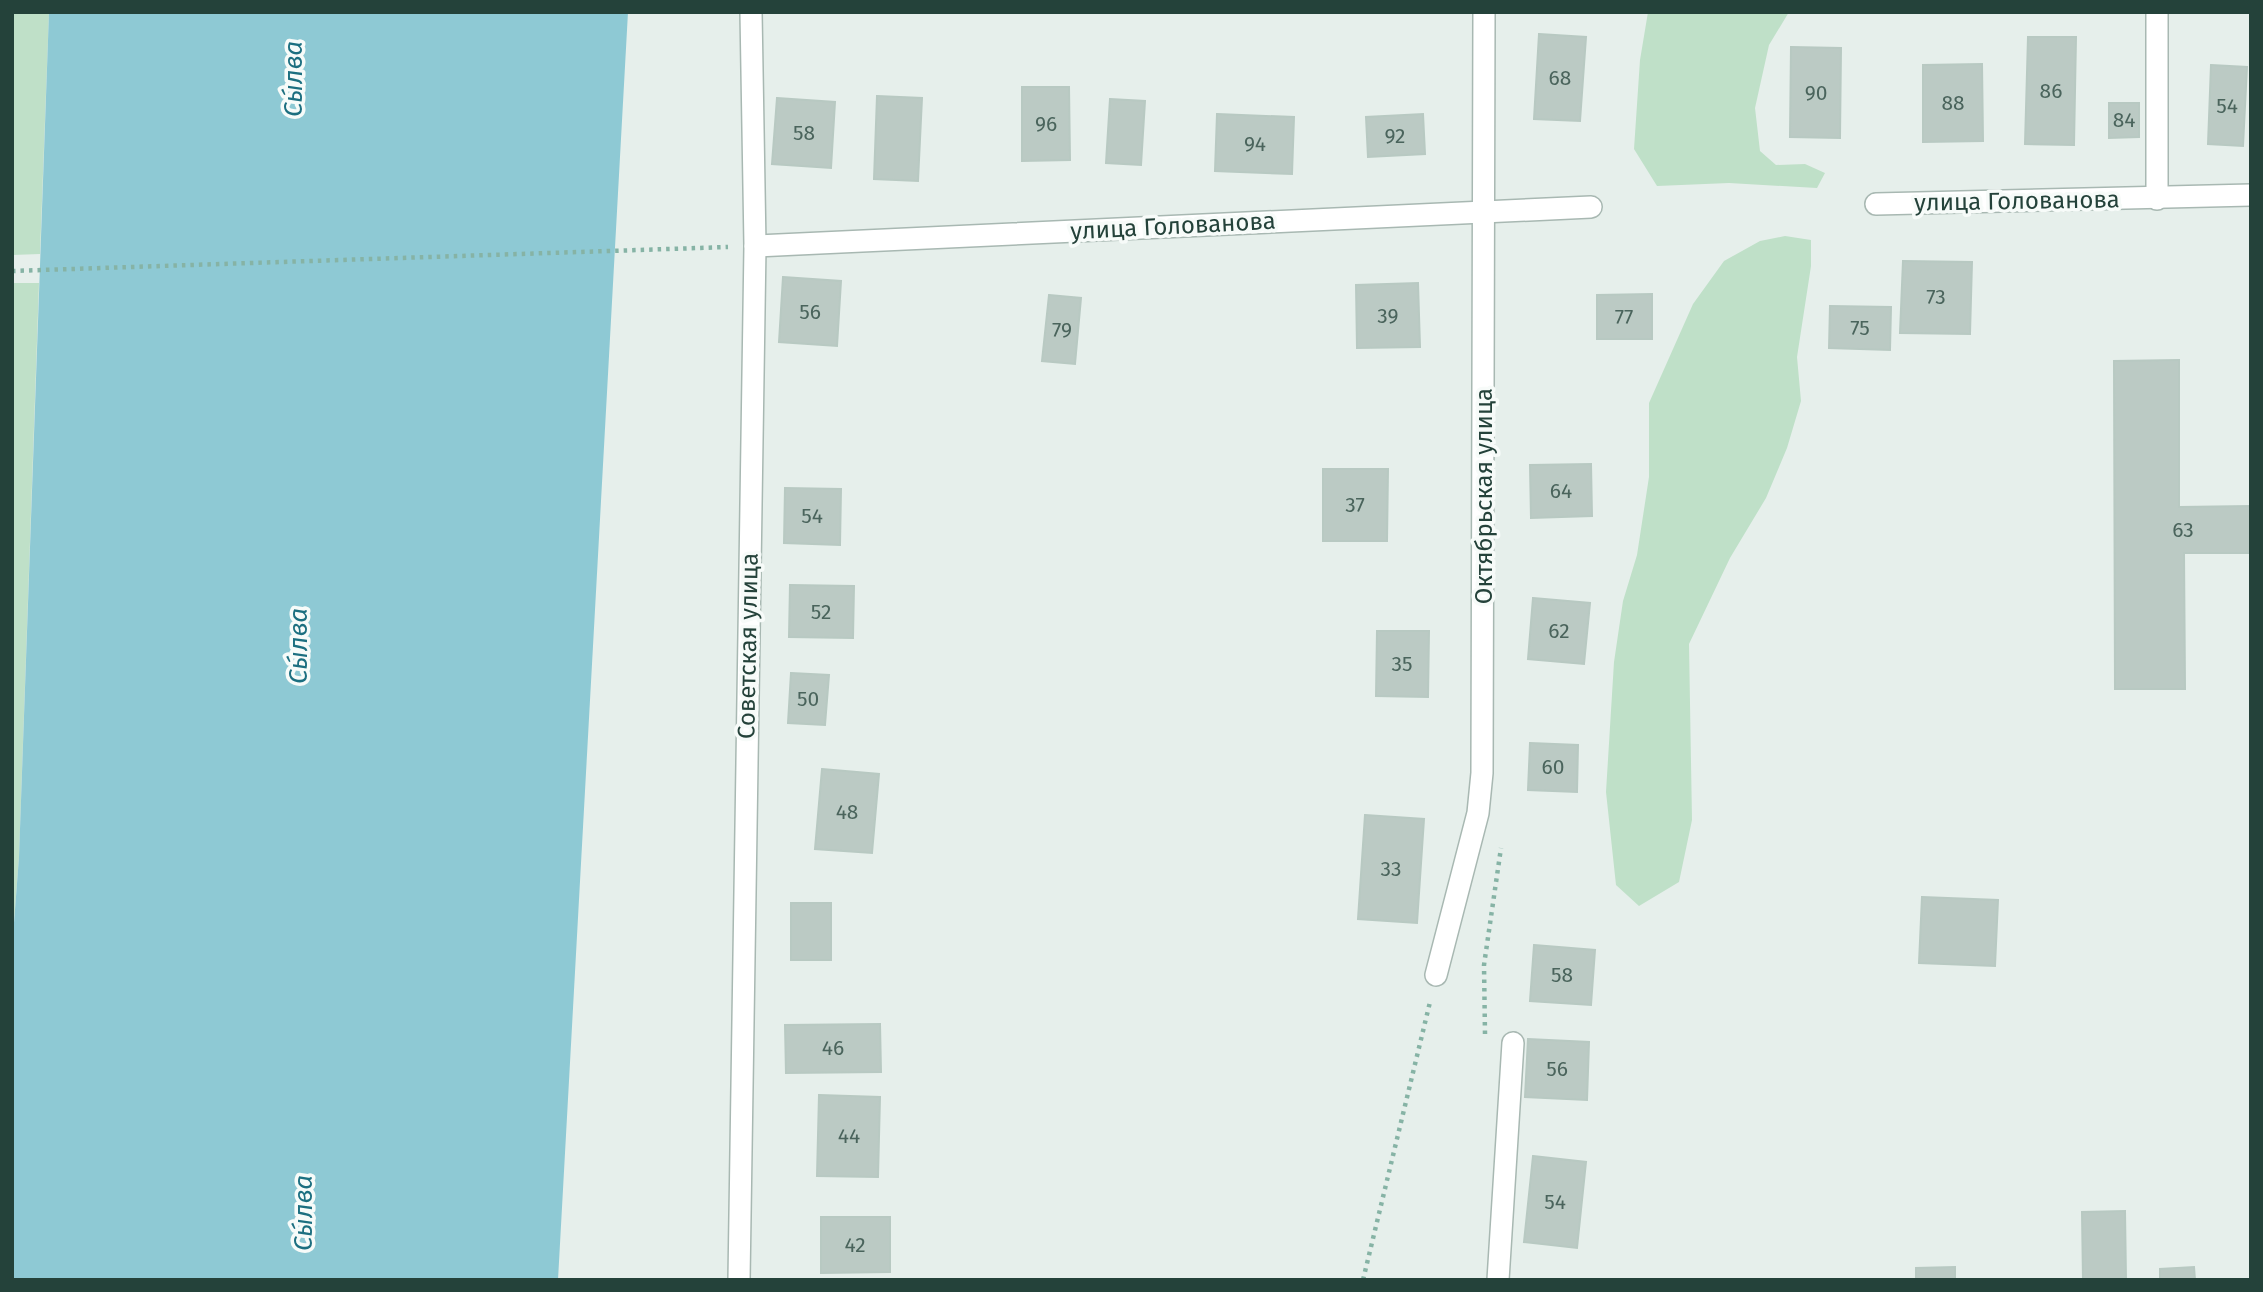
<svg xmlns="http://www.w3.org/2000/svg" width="2263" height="1292" viewBox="0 0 2263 1292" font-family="'Fira Sans',sans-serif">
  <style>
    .green { fill: #bfe0c8 }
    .water { fill: #8ec9d4 }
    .building { fill: #bbcac4; stroke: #b8c9c2; stroke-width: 2 }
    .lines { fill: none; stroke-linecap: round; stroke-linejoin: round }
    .minor-casing { stroke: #a8b8b2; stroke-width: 24 }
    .path { stroke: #86b3a5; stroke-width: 4.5; stroke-dasharray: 3.5 5; stroke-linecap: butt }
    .minor { stroke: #fff; stroke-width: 21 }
    .labels { text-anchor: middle; stroke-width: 7; stroke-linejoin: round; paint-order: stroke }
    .number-label { font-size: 21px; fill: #4a645c }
    .street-label { font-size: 24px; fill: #24423a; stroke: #f7fbf9 }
    .water-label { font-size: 26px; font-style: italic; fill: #1c6f80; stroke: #f7fbf9 }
  </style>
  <rect width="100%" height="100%" fill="#e6efeb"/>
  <g class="green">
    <path d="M 12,12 L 49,12 L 40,254 L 12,255 Z"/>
    <path d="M 1648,12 L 1789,12 L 1769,45 L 1755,108 L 1760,151 L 1776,165 L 1805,164 L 1825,173 L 1817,188 L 1729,183 L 1657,186 L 1634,149 L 1640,60 Z"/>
    <path d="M 1785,236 L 1811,240 L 1811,266 L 1797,357 L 1801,401 L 1787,448 L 1766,498 L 1730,558 L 1689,644 L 1692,820 L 1679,882 L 1639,906 L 1616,885 L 1606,792 L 1614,662 L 1623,601 L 1637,555 L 1649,477 L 1649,403 L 1693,304 L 1724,261 L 1760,241 Z"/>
    <path d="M 12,283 L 39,283 L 19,857 L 12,949 Z"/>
  </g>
  <path class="water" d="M 49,12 L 628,12 L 558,1280 L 12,1280 L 12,949 L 19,857 Z"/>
  <g class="building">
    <path d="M 1539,34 L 1586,37 L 1580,121 L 1534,119 Z"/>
    <path d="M 2028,37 L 2076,37 L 2074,145 L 2025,144 Z"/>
    <path d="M 1791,47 L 1841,48 L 1840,138 L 1790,137 Z"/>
    <path d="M 1982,64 L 1983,141 L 1923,142 L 1923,65 Z"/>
    <path d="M 2211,65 L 2247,67 L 2243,146 L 2208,144 Z"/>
    <path d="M 1022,87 L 1069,87 L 1070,160 L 1022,161 Z"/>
    <path d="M 877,96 L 922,98 L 918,181 L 874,179 Z"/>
    <path d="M 777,98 L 835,102 L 831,168 L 772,164 Z"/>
    <path d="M 1110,99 L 1145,101 L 1141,165 L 1106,163 Z"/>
    <path d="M 2109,103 L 2139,103 L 2139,137 L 2109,138 Z"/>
    <path d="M 1217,114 L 1294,117 L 1292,174 L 1215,171 Z"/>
    <path d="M 1423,114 L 1425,154 L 1368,157 L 1366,117 Z"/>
    <path d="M 1903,261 L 1972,262 L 1970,334 L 1900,333 Z"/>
    <path d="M 783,277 L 841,281 L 837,346 L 779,342 Z"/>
    <path d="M 1418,283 L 1420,347 L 1357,348 L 1356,285 Z"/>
    <path d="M 1652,294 L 1652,339 L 1597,339 L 1597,295 Z"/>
    <path d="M 1049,295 L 1081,298 L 1075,364 L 1042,361 Z"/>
    <path d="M 1830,306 L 1891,307 L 1890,350 L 1829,348 Z"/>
    <path d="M 2179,360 L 2179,507 L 2251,506 L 2251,553 L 2184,553 L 2185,689 L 2115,689 L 2114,361 Z"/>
    <path d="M 1591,464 L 1592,516 L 1531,518 L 1530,465 Z"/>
    <path d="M 1323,469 L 1388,469 L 1387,541 L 1323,541 Z"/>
    <path d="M 785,488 L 841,489 L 840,545 L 784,543 Z"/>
    <path d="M 790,585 L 854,586 L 853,638 L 789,637 Z"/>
    <path d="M 1533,598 L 1590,603 L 1584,664 L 1528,659 Z"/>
    <path d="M 1377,631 L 1429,631 L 1428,697 L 1376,696 Z"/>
    <path d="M 791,673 L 829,675 L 825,725 L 788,723 Z"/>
    <path d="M 1530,743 L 1578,745 L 1577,792 L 1528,790 Z"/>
    <path d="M 822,769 L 879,774 L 872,853 L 815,849 Z"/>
    <path d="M 1365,815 L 1424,819 L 1417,923 L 1358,919 Z"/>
    <path d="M 1922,897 L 1998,900 L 1995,966 L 1919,963 Z"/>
    <rect x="791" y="903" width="40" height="57"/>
    <path d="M 1534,945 L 1595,950 L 1591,1005 L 1530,1001 Z"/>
    <path d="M 880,1024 L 881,1072 L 786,1073 L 785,1025 Z"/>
    <path d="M 1528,1039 L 1589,1042 L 1587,1100 L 1525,1097 Z"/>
    <path d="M 819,1095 L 880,1097 L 878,1177 L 817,1176 Z"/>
    <path d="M 1533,1156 L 1586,1162 L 1577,1248 L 1524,1242 Z"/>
    <path d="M 2125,1211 L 2126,1280 L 2083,1280 L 2082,1212 Z"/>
    <path d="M 821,1217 L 890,1217 L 890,1272 L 821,1273 Z"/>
    <path d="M 1955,1267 L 1955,1280 L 1916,1280 L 1916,1268 Z"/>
    <path d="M 2194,1267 L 2195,1280 L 2160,1280 L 2160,1269 Z"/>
  </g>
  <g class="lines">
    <defs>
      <g id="minor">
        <path d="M 2157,12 L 2157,199"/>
        <path d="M 1876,204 L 2251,195"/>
        <path d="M 755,246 L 1591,207"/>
        <path d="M 1436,975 L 1478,813 L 1482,773 L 1484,12"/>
        <path d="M 739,1280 L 755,246 L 751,12"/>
        <path d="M 1498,1280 L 1513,1043"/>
      </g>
    </defs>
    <use href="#minor" class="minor-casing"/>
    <g class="path">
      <path d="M 12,271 L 728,247"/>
      <path d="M 1485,1034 L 1484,965 L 1501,848"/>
      <path d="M 1363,1280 L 1430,1002"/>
    </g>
    <use href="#minor" class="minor"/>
  </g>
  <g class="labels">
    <g class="number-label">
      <text x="1560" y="85">68</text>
      <text x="2051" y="98">86</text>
      <text x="1816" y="100">90</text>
      <text x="1953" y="110">88</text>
      <text x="2227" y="113">54</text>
      <text x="2124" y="127">84</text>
      <text x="1046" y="131">96</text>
      <text x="804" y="140">58</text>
      <text x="1395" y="143">92</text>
      <text x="1255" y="151">94</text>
      <text x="1936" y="304">73</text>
      <text x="810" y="319">56</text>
      <text x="1388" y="323">39</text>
      <text x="1624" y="324">77</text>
      <text x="1860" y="335">75</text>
      <text x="1062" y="337">79</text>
      <text x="1561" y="498">64</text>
      <text x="1355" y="512">37</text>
      <text x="812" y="523">54</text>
      <text x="2183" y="537">63</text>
      <text x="821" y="619">52</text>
      <text x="1559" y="638">62</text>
      <text x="1402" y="671">35</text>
      <text x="808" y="706">50</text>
      <text x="1553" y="774">60</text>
      <text x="847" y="819">48</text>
      <text x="1391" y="876">33</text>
      <text x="1562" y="982">58</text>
      <text x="833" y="1055">46</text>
      <text x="1557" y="1076">56</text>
      <text x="849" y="1143">44</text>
      <text x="1555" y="1209">54</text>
      <text x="855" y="1252">42</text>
    </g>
    <g class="street-label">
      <text transform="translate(2017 201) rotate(-1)" y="8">улица Голованова</text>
      <text transform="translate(1173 226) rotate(-3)" y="8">улица Голованова</text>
      <text transform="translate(1484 496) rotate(-90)" y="8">Октябрьская улица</text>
      <text transform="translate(748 646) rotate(-89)" y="8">Советская улица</text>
    </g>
    <g class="water-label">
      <text transform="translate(293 79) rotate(-90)" y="9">Сы́лва</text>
      <text transform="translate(298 646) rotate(-90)" y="9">Сы́лва</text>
      <text transform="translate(303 1213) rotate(-90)" y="9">Сы́лва</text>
    </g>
  </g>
  <rect width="2263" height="1292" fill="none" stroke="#24423a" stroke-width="28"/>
</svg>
